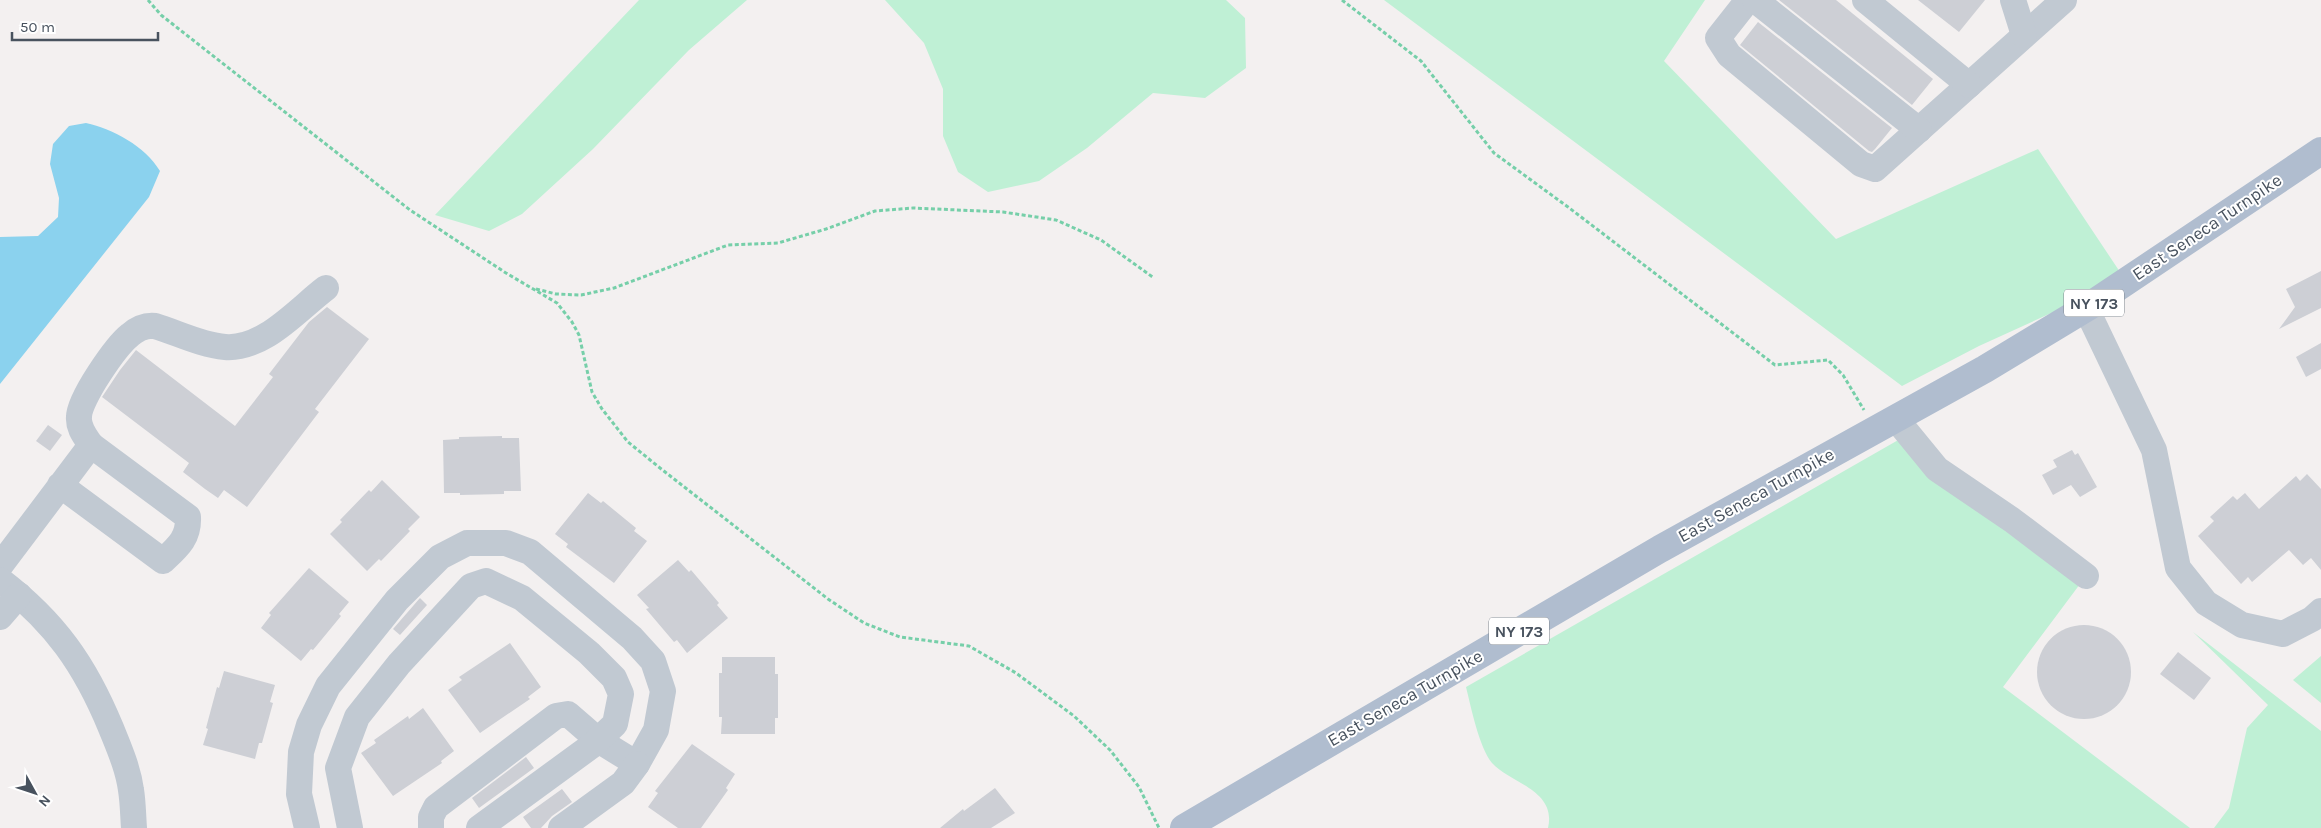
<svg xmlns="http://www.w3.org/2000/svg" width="2321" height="828" viewBox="0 0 2321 828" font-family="Karla,sans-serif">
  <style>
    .green { fill: #bff0d5 }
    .water { fill: #8bd2ee }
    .building { fill: #cdcfd5 }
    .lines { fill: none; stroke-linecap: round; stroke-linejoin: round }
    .path { stroke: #76cfa9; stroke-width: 3; stroke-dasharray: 4 2.5; stroke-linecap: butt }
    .minor { stroke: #c1c9d2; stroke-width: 26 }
    .major { stroke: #b0bdcf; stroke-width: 28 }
    .labels { text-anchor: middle; stroke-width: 4; stroke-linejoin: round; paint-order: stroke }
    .shield { fill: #fff; stroke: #7f868e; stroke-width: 1 }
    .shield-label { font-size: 16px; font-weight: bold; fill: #48525e }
    .street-label { font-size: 18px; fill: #48525e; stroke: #fff }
  </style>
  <rect width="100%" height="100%" fill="#f3f0f0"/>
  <g class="green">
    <path d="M 639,0 L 747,0 L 689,50 L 593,149 L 522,214 L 489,231 L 435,215 Z"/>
    <path d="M 885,0 L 1226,0 L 1245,18 L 1246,68 L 1205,98 L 1153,93 L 1087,148 L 1039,181 L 988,192 L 958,172 L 943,136 L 943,89 L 924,43 Z"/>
    <path d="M 1384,0 L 1705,0 L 1664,61 L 1836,239 L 2038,149 L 2120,272 L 2058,310 L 1979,346 L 1902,386 Z"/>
    <path d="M 1900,439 L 2083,580 L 2003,687 L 2190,828 L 1548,828 C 1557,790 1510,783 1492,763 C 1479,747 1471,707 1466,687 Z"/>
    <path d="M 2193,632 L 2321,731 L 2321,828 L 2214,828 L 2229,808 L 2247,728 L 2268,705 Z"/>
    <path d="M 2321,656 L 2321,703 L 2293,680 Z"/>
  </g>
  <path class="water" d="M 86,123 C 113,129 145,146 160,171 L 149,197 L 0,384 L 0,237 L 38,236 L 58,217 L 59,198 L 50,164 L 53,144 L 69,126 Z"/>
  <g class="building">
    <path d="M 1779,0 L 1836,0 L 1933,79 L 1912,105 Z"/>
    <path d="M 1918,0 L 1985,0 L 1959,32 Z"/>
    <path d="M 1758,22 L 1892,128 L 1875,149 L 1872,152 L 1869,151 L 1740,45 Z"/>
    <path d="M 2321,271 L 2321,308 L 2279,329 L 2295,307 L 2286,289 Z"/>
    <path d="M 327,307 L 369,339 L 315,409 L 319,412 L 247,507 L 224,490 L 218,498 L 205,489 L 183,472 L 189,463 L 102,397 L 120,370 L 136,350 L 235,426 L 273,377 L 269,374 L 309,322 Z"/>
    <path d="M 2321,343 L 2321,369 L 2306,377 L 2296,357 Z"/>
    <path d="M 48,425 L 62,435 L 50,451 L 36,441 Z"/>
    <path d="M 502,436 L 502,438 L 519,438 L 521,491 L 504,491 L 504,494 L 460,495 L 460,493 L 444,493 L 443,440 L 459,439 L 459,437 Z"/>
    <path d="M 2072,450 L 2075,455 L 2078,453 L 2097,487 L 2080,497 L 2071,485 L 2053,495 L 2042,475 L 2057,467 L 2053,460 Z"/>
    <path d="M 2307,474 L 2321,489 L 2321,570 L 2311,558 L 2303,565 L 2289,550 L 2252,582 L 2248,577 L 2241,584 L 2198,536 L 2214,521 L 2210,517 L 2233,496 L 2237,500 L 2245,493 L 2259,509 L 2296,476 L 2300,481 Z"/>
    <path d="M 382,480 L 420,517 L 408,529 L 410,531 L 381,561 L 379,559 L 367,571 L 330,534 L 342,522 L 340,520 L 369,490 L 371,492 Z"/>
    <path d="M 588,493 L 601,503 L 603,501 L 636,528 L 634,531 L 647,541 L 614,583 L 566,547 L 568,544 L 555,534 Z"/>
    <path d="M 678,560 L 689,572 L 691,570 L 719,603 L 717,605 L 728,618 L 687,653 L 677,640 L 674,642 L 646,609 L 649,608 L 637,595 Z"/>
    <path d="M 309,568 L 349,602 L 339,614 L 341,616 L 313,650 L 311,649 L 301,661 L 261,628 L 271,615 L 269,613 Z"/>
    <path d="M 420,598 L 427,605 L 400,635 L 393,629 Z"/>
    <circle cx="2084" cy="672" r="47"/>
    <path d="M 510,643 L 541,687 L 528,697 L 530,699 L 480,733 L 448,690 L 462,680 L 459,677 Z"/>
    <path d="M 2178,652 L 2211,678 L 2194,700 L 2160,674 Z"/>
    <path d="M 722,657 L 775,657 L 775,674 L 778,674 L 778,718 L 775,718 L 775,734 L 721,734 L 722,717 L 719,717 L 719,673 L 722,673 Z"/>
    <path d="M 224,671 L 275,685 L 270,702 L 273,703 L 262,743 L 259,743 L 255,759 L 203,745 L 208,729 L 206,728 L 217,687 L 219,688 Z"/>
    <path d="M 423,708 L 454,751 L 441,761 L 442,763 L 393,796 L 361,753 L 376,743 L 374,740 L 408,716 L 409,719 Z"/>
    <path d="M 692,744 L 735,774 L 726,788 L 728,790 L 701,828 L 678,828 L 648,807 L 658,793 L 655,791 Z"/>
    <path d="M 526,757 L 534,768 L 479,808 L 472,798 Z"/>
    <path d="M 995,788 L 1015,813 L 991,828 L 940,828 L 963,809 L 964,811 Z"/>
    <path d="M 562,789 L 572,802 L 552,816 L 541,828 L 531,828 L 523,817 Z"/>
  </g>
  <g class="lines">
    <g class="path">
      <path d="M 148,0 L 161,15 L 410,210 L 506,273 L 557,303 L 572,322 L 579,335 L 592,392 L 602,409 L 628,442 L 660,468 L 828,599 L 864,623 L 900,637 L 969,646 L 1016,673 L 1074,716 L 1110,750 L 1139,787 L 1159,828"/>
      <path d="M 1342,0 L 1421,61 L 1494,153 L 1568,207 L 1775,365 L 1828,360 L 1843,375 L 1864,410"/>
      <path d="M 536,289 L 556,294 L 581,295 L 614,288 L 728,245 L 778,243 L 826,229 L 875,211 L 913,208 L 1003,212 L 1056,220 L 1101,240 L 1154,278"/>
    </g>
    <g class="minor">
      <path d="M 1748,0 L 1718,38 L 1729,55 L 1861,164 L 1875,169 L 2064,0"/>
      <path d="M 1755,0 L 1919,130"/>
      <path d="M 1865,0 L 1969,85"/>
      <path d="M 2013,0 L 2024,35"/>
      <path d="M 2086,308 L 2154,450 L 2178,568 L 2206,603 L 2242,625 L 2283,634 L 2312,619 L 2321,611"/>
      <path d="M 1896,419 L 1937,469 L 2012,520 L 2086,576"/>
      <path d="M 91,445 C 85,436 78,428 79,417 C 79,399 116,346 130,335 C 137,329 146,325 155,326 C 178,333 201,345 225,347 C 264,350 298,309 326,288"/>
      <path d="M 0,566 L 91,445 L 188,517 C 189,538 178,547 163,561 L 60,485"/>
      <path d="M 0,580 C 55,622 85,665 111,728 C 119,748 128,768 131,790 C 133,802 133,815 134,828"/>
      <path d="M 0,617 L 19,595"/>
      <path d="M 307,828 L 299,794 L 301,752 L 309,725 L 328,686 L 397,600 L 440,557 L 467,543 L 506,543 L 530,552 L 632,638 L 653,661 L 663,691 L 656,730 L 637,764 L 598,740 L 568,714 L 556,716 L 436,807 L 431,817 L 431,828"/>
      <path d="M 350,828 L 338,768 L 357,717 L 399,664 L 471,586 L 486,581 L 522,598 L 589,653 L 614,678 L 621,694 L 615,724 L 594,744 L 479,828"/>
      <path d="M 561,828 L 623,783 L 637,764"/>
    </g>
    <path class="major" d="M 1184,828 L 1660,549 L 1985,369 L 2091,305 L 2321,151"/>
  </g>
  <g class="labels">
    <g class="shield">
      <rect x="2064" y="289.5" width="60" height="27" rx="4"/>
      <rect x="1489" y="617.5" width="60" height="27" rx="4"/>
    </g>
    <g class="shield-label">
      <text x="2094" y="309">NY 173</text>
      <text x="1519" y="637">NY 173</text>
    </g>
    <g class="street-label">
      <text transform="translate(2207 227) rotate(-34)" y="6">East Seneca Turnpike</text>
      <text transform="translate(1756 495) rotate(-29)" y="6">East Seneca Turnpike</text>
      <text transform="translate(1405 698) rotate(-30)" y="6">East Seneca Turnpike</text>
    </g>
  </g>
  <g transform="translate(35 793) rotate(130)" stroke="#ffffff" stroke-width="4" paint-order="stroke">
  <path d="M0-4L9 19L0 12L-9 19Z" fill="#48525e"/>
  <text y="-8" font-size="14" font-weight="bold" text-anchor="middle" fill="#48525e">N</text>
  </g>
  <path d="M12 32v8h146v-8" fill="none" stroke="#48525e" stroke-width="2.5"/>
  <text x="20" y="32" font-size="15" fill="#48525e" stroke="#ffffff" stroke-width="4" paint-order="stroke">50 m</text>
</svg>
